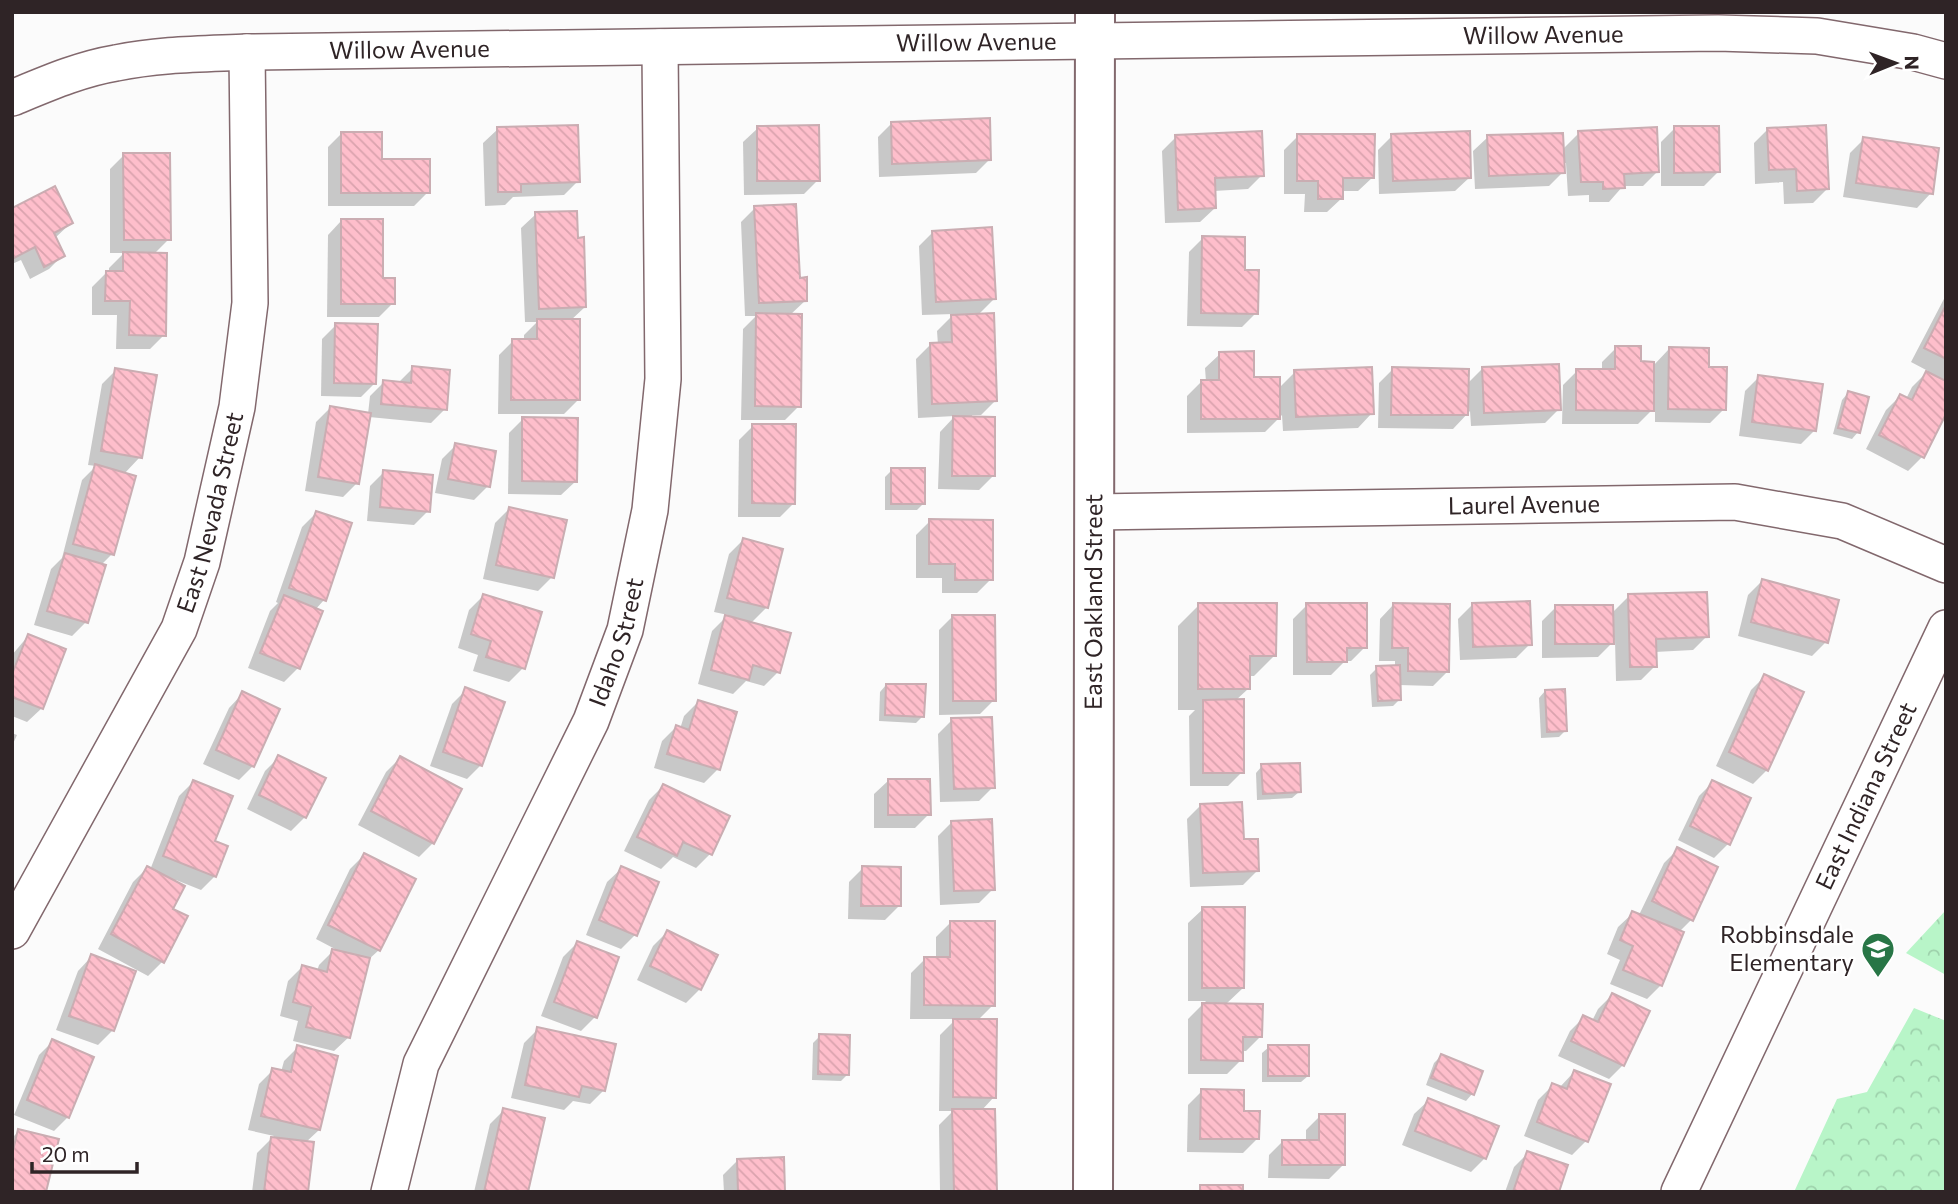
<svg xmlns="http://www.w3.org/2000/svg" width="1958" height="1204" viewBox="0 0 1958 1204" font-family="Commissioner,sans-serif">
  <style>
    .park { fill: url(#park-crowns) }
    .shadow { fill: #0003 }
    .building { fill: url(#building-back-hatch); stroke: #caadb2; stroke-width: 2 }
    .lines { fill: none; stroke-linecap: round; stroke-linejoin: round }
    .minor-casing { stroke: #82686d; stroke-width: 38 }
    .tertiary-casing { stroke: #82686d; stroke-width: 42 }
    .minor { stroke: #fff; stroke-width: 35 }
    .tertiary { stroke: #fff; stroke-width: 38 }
    .labels { text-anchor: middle; stroke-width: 5; stroke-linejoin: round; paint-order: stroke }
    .street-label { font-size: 24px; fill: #2f2426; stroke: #fff }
    .poi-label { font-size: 24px; fill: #2f2426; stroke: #fff; text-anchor: end }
  </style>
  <defs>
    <pattern id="park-crowns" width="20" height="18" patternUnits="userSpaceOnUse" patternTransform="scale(1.75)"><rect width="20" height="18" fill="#b8f5c8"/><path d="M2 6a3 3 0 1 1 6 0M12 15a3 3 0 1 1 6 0" fill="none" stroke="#9ed2ac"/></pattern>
    <pattern id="building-back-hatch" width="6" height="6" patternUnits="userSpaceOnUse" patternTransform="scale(1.75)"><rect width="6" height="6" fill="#febecb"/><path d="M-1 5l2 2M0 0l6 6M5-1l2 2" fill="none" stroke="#daa3ae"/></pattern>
  </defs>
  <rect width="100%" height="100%" fill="#fbfbfb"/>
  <g class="park">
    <path d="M 1946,910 L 1946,975 L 1906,953 Z"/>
    <path d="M 1914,1008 L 1946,1021 L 1946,1192 L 1794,1192 L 1837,1099 L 1867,1092 Z"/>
  </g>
  <g class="shadow">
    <path d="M 892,123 L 990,159 L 976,173 L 879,177 L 878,137 Z"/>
    <path d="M 758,128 L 818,180 L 804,194 L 744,195 L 743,142 Z"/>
    <path d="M 1675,128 L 1718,172 L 1704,186 L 1661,186 L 1661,142 Z"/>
    <path d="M 498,129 L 578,181 L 564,195 L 513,197 L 505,205 L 485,206 L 483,143 Z"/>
    <path d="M 1768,129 L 1827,189 L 1813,203 L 1784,204 L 1783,182 L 1755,184 L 1754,143 Z"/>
    <path d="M 342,133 L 381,161 L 428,192 L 414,206 L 328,206 L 328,147 Z"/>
    <path d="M 1579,133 L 1657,172 L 1643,186 L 1623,186 L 1609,202 L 1589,202 L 1589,195 L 1568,196 L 1566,163 L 1563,163 L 1563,172 L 1549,186 L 1475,189 L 1473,151 L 1488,137 L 1562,150 Z"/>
    <path d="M 1298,136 L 1373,177 L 1358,191 L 1341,191 L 1342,198 L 1327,212 L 1304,212 L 1305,194 L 1284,194 L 1284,150 Z"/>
    <path d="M 1392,136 L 1470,177 L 1455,191 L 1379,194 L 1378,150 Z"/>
    <path d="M 1176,137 L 1262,175 L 1248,189 L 1214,191 L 1215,208 L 1200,222 L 1165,223 L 1162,151 Z"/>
    <path d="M 1864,139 L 1931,193 L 1917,208 L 1843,197 L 1850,153 Z"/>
    <path d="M 124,155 L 169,239 L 153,255 L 164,335 L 150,349 L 116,349 L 117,315 L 92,315 L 92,287 L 106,273 L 109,273 L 109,268 L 124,253 L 110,253 L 110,169 Z"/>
    <path d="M 755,208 L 798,280 L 806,300 L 790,315 L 799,406 L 785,420 L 741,420 L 743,329 L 756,316 L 745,316 L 741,222 Z"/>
    <path d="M 12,209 L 71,223 L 55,238 L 63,255 L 49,269 L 30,279 L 21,260 L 12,264 Z"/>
    <path d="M 536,214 L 585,307 L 570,321 L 578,400 L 564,414 L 498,414 L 499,355 L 513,341 L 524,341 L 524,335 L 537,322 L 525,322 L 521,228 Z"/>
    <path d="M 342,220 L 381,280 L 393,303 L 379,317 L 327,317 L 328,235 Z"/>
    <path d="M 933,232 L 994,299 L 977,316 L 995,401 L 981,415 L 972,415 L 993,476 L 979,490 L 938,489 L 940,432 L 955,416 L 918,418 L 916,359 L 930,345 L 938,345 L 937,331 L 954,314 L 922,315 L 919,246 Z"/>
    <path d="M 1203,238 L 1243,272 L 1256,313 L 1242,327 L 1187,326 L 1189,252 Z"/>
    <path d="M 1946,295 L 1946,410 L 1922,457 L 1908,471 L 1866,449 L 1886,410 L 1900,396 L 1906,399 L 1912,387 L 1928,371 L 1911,362 Z"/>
    <path d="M 336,325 L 375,383 L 361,397 L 321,396 L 322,339 Z"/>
    <path d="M 1616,348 L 1639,363 L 1653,366 L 1669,349 L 1707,369 L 1724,409 L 1710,423 L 1655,422 L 1655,407 L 1638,424 L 1562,424 L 1563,385 L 1577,371 L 1602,371 L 1602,362 Z"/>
    <path d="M 1220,354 L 1252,379 L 1279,388 L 1295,372 L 1372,413 L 1358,428 L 1283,431 L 1282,415 L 1265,432 L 1187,433 L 1187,396 L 1201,382 L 1206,382 L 1205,368 Z"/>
    <path d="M 413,368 L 445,409 L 431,423 L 369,417 L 357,483 L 343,497 L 305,491 L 316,422 L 330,408 L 368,414 L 370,396 L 384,382 L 398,383 Z"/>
    <path d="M 1483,368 L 1559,409 L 1545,423 L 1471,426 L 1470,411 L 1453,429 L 1378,428 L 1379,383 L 1393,369 L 1467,384 Z"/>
    <path d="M 116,370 L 140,457 L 124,474 L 112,554 L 101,565 L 86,622 L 72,636 L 34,625 L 51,569 L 62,558 L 82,480 L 96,466 L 88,465 L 102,384 Z"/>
    <path d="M 1759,377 L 1815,430 L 1801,444 L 1739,436 L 1745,391 Z"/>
    <path d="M 1848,393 L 1858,432 L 1852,439 L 1833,434 L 1842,400 Z"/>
    <path d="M 523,419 L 576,481 L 561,495 L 508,494 L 509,433 Z"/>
    <path d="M 753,426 L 794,503 L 780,517 L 738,517 L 739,440 Z"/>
    <path d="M 456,445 L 488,486 L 474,500 L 435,493 L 442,459 Z"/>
    <path d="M 892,470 L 924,503 L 917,510 L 885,510 L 885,477 Z"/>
    <path d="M 384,472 L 428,511 L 414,525 L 367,521 L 370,486 Z"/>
    <path d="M 509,509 L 552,577 L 538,591 L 483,579 L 495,523 Z"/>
    <path d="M 316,513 L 324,600 L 315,610 L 298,668 L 284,682 L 248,668 L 270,611 L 278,603 L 276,602 L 302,527 Z"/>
    <path d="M 930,521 L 991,579 L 977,593 L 942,593 L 942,578 L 916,578 L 916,535 Z"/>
    <path d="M 743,540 L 767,607 L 750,624 L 778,672 L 764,686 L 746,681 L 733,694 L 698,684 L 712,631 L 728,615 L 714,612 L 729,554 Z"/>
    <path d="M 1762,581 L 1826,642 L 1812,656 L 1738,636 L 1748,595 Z"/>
    <path d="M 483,596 L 523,668 L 509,682 L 473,671 L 478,655 L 458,648 L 469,610 Z"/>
    <path d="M 1629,596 L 1707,636 L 1693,650 L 1655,652 L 1655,666 L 1641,680 L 1616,681 L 1615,640 L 1598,657 L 1542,658 L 1542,621 L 1556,607 L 1612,613 Z"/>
    <path d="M 1394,604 L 1447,672 L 1433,686 L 1399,685 L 1400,699 L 1393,706 L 1372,707 L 1370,675 L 1377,668 L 1395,667 L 1395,661 L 1379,661 L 1380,619 Z"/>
    <path d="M 1199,605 L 1275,655 L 1254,676 L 1248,676 L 1248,689 L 1235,701 L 1242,772 L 1228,786 L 1190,786 L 1189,716 L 1195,710 L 1178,710 L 1178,626 Z"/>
    <path d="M 1307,605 L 1365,647 L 1351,661 L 1345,661 L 1331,675 L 1293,675 L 1293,619 Z"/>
    <path d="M 1472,605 L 1530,644 L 1516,658 L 1460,660 L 1458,619 Z"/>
    <path d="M 953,616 L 994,700 L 980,714 L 939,715 L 939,630 Z"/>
    <path d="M 28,636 L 42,708 L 27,722 L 12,716 L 12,655 Z"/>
    <path d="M 1765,676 L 1767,770 L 1753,784 L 1716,766 L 1751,690 Z"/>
    <path d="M 886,685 L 923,716 L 916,723 L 879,721 L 880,692 Z"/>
    <path d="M 466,690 L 481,765 L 467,779 L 430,766 L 452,704 Z"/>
    <path d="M 1545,691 L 1566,730 L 1559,737 L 1541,738 L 1539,698 Z"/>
    <path d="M 243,693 L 253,766 L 239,780 L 203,764 L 229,708 Z"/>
    <path d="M 698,702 L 718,769 L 704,783 L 654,768 L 662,741 L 676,727 L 680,729 L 684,716 Z"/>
    <path d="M 952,720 L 993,787 L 979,801 L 940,802 L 938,734 Z"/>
    <path d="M 12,733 L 17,735 L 12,746 Z"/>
    <path d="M 279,757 L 305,817 L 291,831 L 247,809 L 265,771 Z"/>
    <path d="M 400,758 L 433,843 L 419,857 L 358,825 L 386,772 Z"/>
    <path d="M 1262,766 L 1299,792 L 1292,798 L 1257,800 L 1256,773 Z"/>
    <path d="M 889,780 L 929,814 L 915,828 L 874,828 L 874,794 Z"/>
    <path d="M 193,782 L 213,842 L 215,876 L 201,890 L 176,880 L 162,962 L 148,976 L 98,949 L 133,882 L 147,868 L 150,870 L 179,796 Z"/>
    <path d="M 1713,782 L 1728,844 L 1714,858 L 1678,840 L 1699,796 Z"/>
    <path d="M 663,786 L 728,817 L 710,854 L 696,868 L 673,857 L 661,869 L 624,851 L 649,800 Z"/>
    <path d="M 1201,805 L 1243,841 L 1257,871 L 1243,885 L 1190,887 L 1187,819 Z"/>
    <path d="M 952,822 L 993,889 L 979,903 L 940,905 L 938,836 Z"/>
    <path d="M 1678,849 L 1691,920 L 1679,932 L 1661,985 L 1647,999 L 1610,984 L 1620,960 L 1607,954 L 1618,927 L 1633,913 L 1639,915 L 1664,863 Z"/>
    <path d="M 364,855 L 379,950 L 368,960 L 349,1037 L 334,1051 L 293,1041 L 298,1021 L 280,1016 L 288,981 L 302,967 L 317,971 L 319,965 L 335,949 L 316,939 L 350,869 Z"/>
    <path d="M 622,868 L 635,935 L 621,949 L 586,935 L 607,882 Z"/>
    <path d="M 863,868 L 899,906 L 885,920 L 848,919 L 849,882 Z"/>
    <path d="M 1203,909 L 1243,988 L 1225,1005 L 1260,1037 L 1246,1051 L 1241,1051 L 1241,1060 L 1227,1074 L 1188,1074 L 1188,1019 L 1206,1001 L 1188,1001 L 1188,923 Z"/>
    <path d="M 950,923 L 993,1005 L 977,1021 L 994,1097 L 981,1111 L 995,1192 L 940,1192 L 939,1125 L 953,1111 L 939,1111 L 940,1035 L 956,1019 L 910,1019 L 911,973 L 925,959 L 936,959 L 936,937 Z"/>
    <path d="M 667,932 L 700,989 L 686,1003 L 637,980 L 653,946 Z"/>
    <path d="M 577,943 L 595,1017 L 581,1031 L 541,1016 L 563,957 Z"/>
    <path d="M 92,956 L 134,972 L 112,1031 L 98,1045 L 56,1030 L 78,971 Z"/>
    <path d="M 1612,995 L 1623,1065 L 1609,1079 L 1558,1056 L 1570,1031 L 1584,1017 L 1592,1021 L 1598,1009 Z"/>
    <path d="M 538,1029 L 604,1090 L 590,1104 L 573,1101 L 564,1110 L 511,1098 L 524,1043 Z"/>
    <path d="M 820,1036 L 848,1074 L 841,1081 L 812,1080 L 813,1043 Z"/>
    <path d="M 53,1041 L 68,1117 L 54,1131 L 14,1115 L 39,1055 Z"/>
    <path d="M 298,1047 L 319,1130 L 305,1143 L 306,1192 L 252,1192 L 257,1153 L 274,1136 L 248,1130 L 259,1084 L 273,1070 L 281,1072 L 284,1061 Z"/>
    <path d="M 1269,1047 L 1308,1076 L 1301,1082 L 1262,1082 L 1262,1053 Z"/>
    <path d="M 1441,1056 L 1472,1094 L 1466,1101 L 1426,1085 L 1434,1063 Z"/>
    <path d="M 1574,1072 L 1586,1141 L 1572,1155 L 1524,1136 L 1538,1100 L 1553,1085 L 1559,1088 Z"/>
    <path d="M 1202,1091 L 1242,1113 L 1258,1138 L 1243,1153 L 1187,1152 L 1188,1105 Z"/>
    <path d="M 1429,1100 L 1485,1158 L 1471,1172 L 1402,1145 L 1414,1114 Z"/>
    <path d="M 504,1110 L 526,1192 L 474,1192 L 490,1124 Z"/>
    <path d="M 1320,1116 L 1343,1165 L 1329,1179 L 1268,1178 L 1269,1155 L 1283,1141 L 1306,1142 L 1306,1130 Z"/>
    <path d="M 19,1131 L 12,1192 L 12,1138 Z"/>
    <path d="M 1528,1153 L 1557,1192 L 1505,1192 L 1514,1167 Z"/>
    <path d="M 737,1161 L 783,1192 L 724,1192 L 723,1175 Z"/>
  </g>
  <g class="building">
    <path d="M 990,118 L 991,160 L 892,164 L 891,122 Z"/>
    <path d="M 578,125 L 580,182 L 521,184 L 521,192 L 498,192 L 497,127 Z"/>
    <path d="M 819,125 L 820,181 L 757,181 L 757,126 Z"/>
    <path d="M 1826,125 L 1829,189 L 1797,191 L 1796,169 L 1769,170 L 1767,128 Z"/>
    <path d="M 1674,126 L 1719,126 L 1720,172 L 1674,173 Z"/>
    <path d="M 1657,127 L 1659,172 L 1624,174 L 1625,188 L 1603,189 L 1603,182 L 1581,182 L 1578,131 Z"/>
    <path d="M 1262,131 L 1264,176 L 1215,178 L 1216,208 L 1178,210 L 1175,135 Z"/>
    <path d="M 1470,131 L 1471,178 L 1393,181 L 1391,134 Z"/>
    <path d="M 341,132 L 382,132 L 382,159 L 430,159 L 430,193 L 341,193 Z"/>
    <path d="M 1563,133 L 1565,173 L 1489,176 L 1487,135 Z"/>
    <path d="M 1297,134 L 1375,134 L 1374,178 L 1343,178 L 1343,199 L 1318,199 L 1318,181 L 1297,181 Z"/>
    <path d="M 1863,137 L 1939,148 L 1933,194 L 1856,183 Z"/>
    <path d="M 123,153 L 170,153 L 171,240 L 124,240 Z"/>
    <path d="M 55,186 L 73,223 L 54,233 L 65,256 L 44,267 L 35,247 L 12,259 L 12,208 Z"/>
    <path d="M 796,204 L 800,278 L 807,277 L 807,301 L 759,303 L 754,206 Z"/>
    <path d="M 577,211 L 578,238 L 584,237 L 586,307 L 539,309 L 535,212 Z"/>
    <path d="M 341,219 L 383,219 L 383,278 L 395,278 L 395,304 L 341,304 Z"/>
    <path d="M 992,227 L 996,299 L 936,302 L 932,231 Z"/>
    <path d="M 1202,236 L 1245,237 L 1245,270 L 1259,270 L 1258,314 L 1201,313 Z"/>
    <path d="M 123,252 L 167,253 L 166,336 L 129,335 L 130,301 L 105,301 L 106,271 L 123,271 Z"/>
    <path d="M 1946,305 L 1946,359 L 1924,348 Z"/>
    <path d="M 756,313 L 802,314 L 801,407 L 755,406 Z"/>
    <path d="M 994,313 L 997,401 L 932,404 L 930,343 L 952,342 L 951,315 Z"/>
    <path d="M 537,319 L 580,319 L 580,400 L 511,400 L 512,339 L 537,339 Z"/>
    <path d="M 335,323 L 378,324 L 376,384 L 334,383 Z"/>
    <path d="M 1615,346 L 1641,346 L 1641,361 L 1654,362 L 1654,411 L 1576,410 L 1576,369 L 1615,369 Z"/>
    <path d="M 1669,347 L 1709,348 L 1709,367 L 1727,367 L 1726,410 L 1668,409 Z"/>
    <path d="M 1254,351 L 1254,377 L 1280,377 L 1280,419 L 1201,419 L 1201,380 L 1219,380 L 1219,352 Z"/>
    <path d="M 1559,364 L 1561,410 L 1484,413 L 1482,367 Z"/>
    <path d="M 412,366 L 450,370 L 447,410 L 381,404 L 383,380 L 411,383 Z"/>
    <path d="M 1372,367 L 1374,414 L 1296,417 L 1294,370 Z"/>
    <path d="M 1392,367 L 1469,369 L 1468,415 L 1391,415 Z"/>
    <path d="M 115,368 L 157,375 L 142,458 L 101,451 Z"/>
    <path d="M 1926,371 L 1946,381 L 1946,414 L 1924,458 L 1879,435 L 1900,394 L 1912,400 Z"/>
    <path d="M 1758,375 L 1823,384 L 1816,431 L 1752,422 Z"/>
    <path d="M 1848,391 L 1869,397 L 1860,433 L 1838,428 Z"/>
    <path d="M 330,406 L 371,413 L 359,484 L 318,477 Z"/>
    <path d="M 953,416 L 995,417 L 995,476 L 952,476 Z"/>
    <path d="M 522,417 L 578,418 L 577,482 L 522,481 Z"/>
    <path d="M 752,424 L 796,424 L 795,504 L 752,503 Z"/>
    <path d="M 455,443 L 496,451 L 490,487 L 448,479 Z"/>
    <path d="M 95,464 L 136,476 L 114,555 L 73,544 Z"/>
    <rect x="891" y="468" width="34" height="36"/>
    <path d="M 383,470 L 433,475 L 430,512 L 380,507 Z"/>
    <path d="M 509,507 L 567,520 L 554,578 L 496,565 Z"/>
    <path d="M 316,511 L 352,523 L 326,601 L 289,588 Z"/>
    <path d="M 929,519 L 993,520 L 993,580 L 955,580 L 955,564 L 929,564 Z"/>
    <path d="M 743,538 L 783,549 L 768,608 L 727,598 Z"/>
    <path d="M 65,553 L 106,565 L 88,623 L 47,611 Z"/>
    <path d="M 1762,579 L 1839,600 L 1828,643 L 1751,622 Z"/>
    <path d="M 1707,592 L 1709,637 L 1656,639 L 1657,667 L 1630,667 L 1628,594 Z"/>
    <path d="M 483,594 L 542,612 L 525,669 L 486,657 L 491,641 L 471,634 Z"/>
    <path d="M 284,595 L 323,611 L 300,669 L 260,653 Z"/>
    <path d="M 1530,601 L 1532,645 L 1473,647 L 1472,603 Z"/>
    <path d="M 1198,603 L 1277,603 L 1276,656 L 1250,656 L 1250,689 L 1198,689 Z"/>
    <path d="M 1306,603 L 1367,603 L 1367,648 L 1347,648 L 1347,662 L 1307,662 Z"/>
    <path d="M 1393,603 L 1450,604 L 1449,672 L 1408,671 L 1408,648 L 1392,648 Z"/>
    <path d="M 1555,605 L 1613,605 L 1614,644 L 1555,644 Z"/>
    <path d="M 725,615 L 791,633 L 780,673 L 753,665 L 749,680 L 711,670 Z"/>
    <path d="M 952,615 L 995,615 L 996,701 L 953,701 Z"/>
    <path d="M 28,634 L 66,649 L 43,709 L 12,697 L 12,674 Z"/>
    <path d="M 1400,665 L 1401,700 L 1378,701 L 1376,666 Z"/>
    <path d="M 1764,674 L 1804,692 L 1768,771 L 1729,752 Z"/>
    <path d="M 886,684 L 926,684 L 924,717 L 885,715 Z"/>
    <path d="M 465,687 L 505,702 L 482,766 L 443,752 Z"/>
    <path d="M 1565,689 L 1567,731 L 1547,732 L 1545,690 Z"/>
    <path d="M 242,691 L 280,709 L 254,767 L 216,750 Z"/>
    <path d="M 1244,699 L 1244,773 L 1203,773 L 1203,700 Z"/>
    <path d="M 698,700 L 737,712 L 720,770 L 667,754 L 676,725 L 689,730 Z"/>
    <path d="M 992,717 L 995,788 L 954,789 L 951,718 Z"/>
    <path d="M 278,755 L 326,778 L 306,818 L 259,795 Z"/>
    <path d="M 400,756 L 462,789 L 434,844 L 371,811 Z"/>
    <path d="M 1300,763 L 1301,792 L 1263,794 L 1261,764 Z"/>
    <path d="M 888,779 L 930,779 L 931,815 L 888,815 Z"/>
    <path d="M 193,780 L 233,796 L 215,841 L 228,846 L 216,877 L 163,856 Z"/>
    <path d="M 1712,780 L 1751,798 L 1730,845 L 1690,826 Z"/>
    <path d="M 663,784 L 730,816 L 712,855 L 683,842 L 677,856 L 637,837 Z"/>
    <path d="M 1242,802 L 1244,839 L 1258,839 L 1259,871 L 1203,873 L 1200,804 Z"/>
    <path d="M 992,819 L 995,890 L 954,891 L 951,821 Z"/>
    <path d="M 1677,847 L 1718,867 L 1693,921 L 1652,901 Z"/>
    <path d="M 364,853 L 416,879 L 380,951 L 328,925 Z"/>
    <path d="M 147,866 L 185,886 L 173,909 L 188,916 L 164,963 L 111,934 Z"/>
    <path d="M 621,866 L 659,882 L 637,936 L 599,920 Z"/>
    <path d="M 862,866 L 901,867 L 901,906 L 861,906 Z"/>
    <path d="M 1202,907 L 1245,907 L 1244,988 L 1202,988 Z"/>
    <path d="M 1632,911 L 1684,932 L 1662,986 L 1623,970 L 1633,946 L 1620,940 Z"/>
    <path d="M 950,921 L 995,921 L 995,1006 L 924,1005 L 924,957 L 950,957 Z"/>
    <path d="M 667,930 L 718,955 L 701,990 L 650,966 Z"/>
    <path d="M 577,941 L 619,957 L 597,1018 L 554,1002 Z"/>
    <path d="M 332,949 L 370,958 L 350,1038 L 306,1027 L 311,1007 L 293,1002 L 302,965 L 327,972 Z"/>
    <path d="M 91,954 L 136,971 L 114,1031 L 69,1016 Z"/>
    <path d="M 1612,993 L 1650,1011 L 1624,1066 L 1571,1041 L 1583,1015 L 1598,1022 Z"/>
    <path d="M 1202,1003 L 1263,1004 L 1262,1037 L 1243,1037 L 1243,1061 L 1201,1060 Z"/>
    <path d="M 953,1019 L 997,1019 L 996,1098 L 953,1097 Z"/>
    <path d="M 537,1027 L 616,1044 L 605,1091 L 582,1086 L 579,1097 L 525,1085 Z"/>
    <path d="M 819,1034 L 850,1035 L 849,1075 L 818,1074 Z"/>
    <path d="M 52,1039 L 94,1057 L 69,1118 L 27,1100 Z"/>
    <path d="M 297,1045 L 338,1056 L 320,1130 L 261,1116 L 272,1068 L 291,1072 Z"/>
    <rect x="1268" y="1045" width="41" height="31"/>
    <path d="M 1441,1054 L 1483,1071 L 1474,1095 L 1431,1078 Z"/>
    <path d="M 1574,1070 L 1611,1084 L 1588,1142 L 1537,1122 L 1552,1083 L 1567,1089 Z"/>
    <path d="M 1201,1089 L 1244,1090 L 1244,1111 L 1260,1111 L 1259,1139 L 1200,1139 Z"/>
    <path d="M 1428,1098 L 1499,1126 L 1486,1159 L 1415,1131 Z"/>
    <path d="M 503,1108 L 545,1118 L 528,1192 L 484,1192 Z"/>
    <path d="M 952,1109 L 995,1109 L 997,1192 L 954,1192 Z"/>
    <path d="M 1319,1114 L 1345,1114 L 1345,1165 L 1282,1165 L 1282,1140 L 1319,1140 Z"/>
    <path d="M 18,1129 L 59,1139 L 46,1192 L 12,1192 L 12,1155 Z"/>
    <path d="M 271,1137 L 314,1142 L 308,1192 L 264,1192 Z"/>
    <path d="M 1527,1151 L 1568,1165 L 1559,1192 L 1513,1192 Z"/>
    <path d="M 784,1157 L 785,1192 L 738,1192 L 737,1159 Z"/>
    <rect x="1200" y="1185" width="43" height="7"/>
  </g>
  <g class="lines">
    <defs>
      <g id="minor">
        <path id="s1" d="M 12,98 C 46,84 80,69 116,63 C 159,54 203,54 247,52 L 1718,33 L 1817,36 L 1913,52 L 1946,61"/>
        <path id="s2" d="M 1094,512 L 1735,502 L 1842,521 L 1946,565"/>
        <path id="s3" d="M 12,931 L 179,629 L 202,562 L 237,407 L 250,303 L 247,52"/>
        <path id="s4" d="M 389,1192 L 421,1064 L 591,721 L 625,630 L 650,510 L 663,379 L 660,47"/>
        <path id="s5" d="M 1679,1192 L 1946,628"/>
      </g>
      <g id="tertiary">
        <path id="s6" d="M 1093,1192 L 1095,12"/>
      </g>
    </defs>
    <use href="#minor" class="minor-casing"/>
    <use href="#tertiary" class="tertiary-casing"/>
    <use href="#minor" class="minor"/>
    <use href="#tertiary" class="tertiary"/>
  </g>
  <defs>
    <symbol id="school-pin" viewBox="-11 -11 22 30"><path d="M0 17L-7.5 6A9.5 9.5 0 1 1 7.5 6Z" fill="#287646" stroke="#fff"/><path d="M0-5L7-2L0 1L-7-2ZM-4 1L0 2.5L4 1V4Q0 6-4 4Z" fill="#fff"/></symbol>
  </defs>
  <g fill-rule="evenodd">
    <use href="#school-pin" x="1859" y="930" width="38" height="52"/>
  </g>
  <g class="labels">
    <g class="street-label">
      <text dy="8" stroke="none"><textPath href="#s1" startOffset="1538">Willow Avenue</textPath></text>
      <text dy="8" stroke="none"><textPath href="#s1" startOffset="971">Willow Avenue</textPath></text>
      <text dy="8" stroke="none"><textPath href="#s1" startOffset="404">Willow Avenue</textPath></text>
      <text dy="8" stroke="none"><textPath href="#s2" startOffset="430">Laurel Avenue</textPath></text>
      <text dy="8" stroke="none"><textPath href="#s3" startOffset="466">East Nevada Street</textPath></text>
      <text dy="8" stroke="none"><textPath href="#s6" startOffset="590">East Oakland Street</textPath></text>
      <text dy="8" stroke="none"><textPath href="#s4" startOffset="598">Idaho Street</textPath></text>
      <text dy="8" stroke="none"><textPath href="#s5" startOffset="438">East Indiana Street</textPath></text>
    </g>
    <g class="poi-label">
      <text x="1854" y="943">Robbinsdale<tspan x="1854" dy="28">Elementary</tspan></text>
    </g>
  </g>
  <rect width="1958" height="1204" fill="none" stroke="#2f2426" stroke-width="28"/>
  <g transform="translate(1895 63) rotate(89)" stroke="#ffffff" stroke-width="5" paint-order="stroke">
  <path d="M0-5L12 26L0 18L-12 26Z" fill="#2f2426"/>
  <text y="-10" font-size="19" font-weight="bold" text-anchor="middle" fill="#2f2426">N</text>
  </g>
  <path d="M32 1162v10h105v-10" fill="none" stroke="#2f2426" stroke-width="3.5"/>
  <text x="42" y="1162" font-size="21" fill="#2f2426" stroke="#ffffff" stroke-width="5" paint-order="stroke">20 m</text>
</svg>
